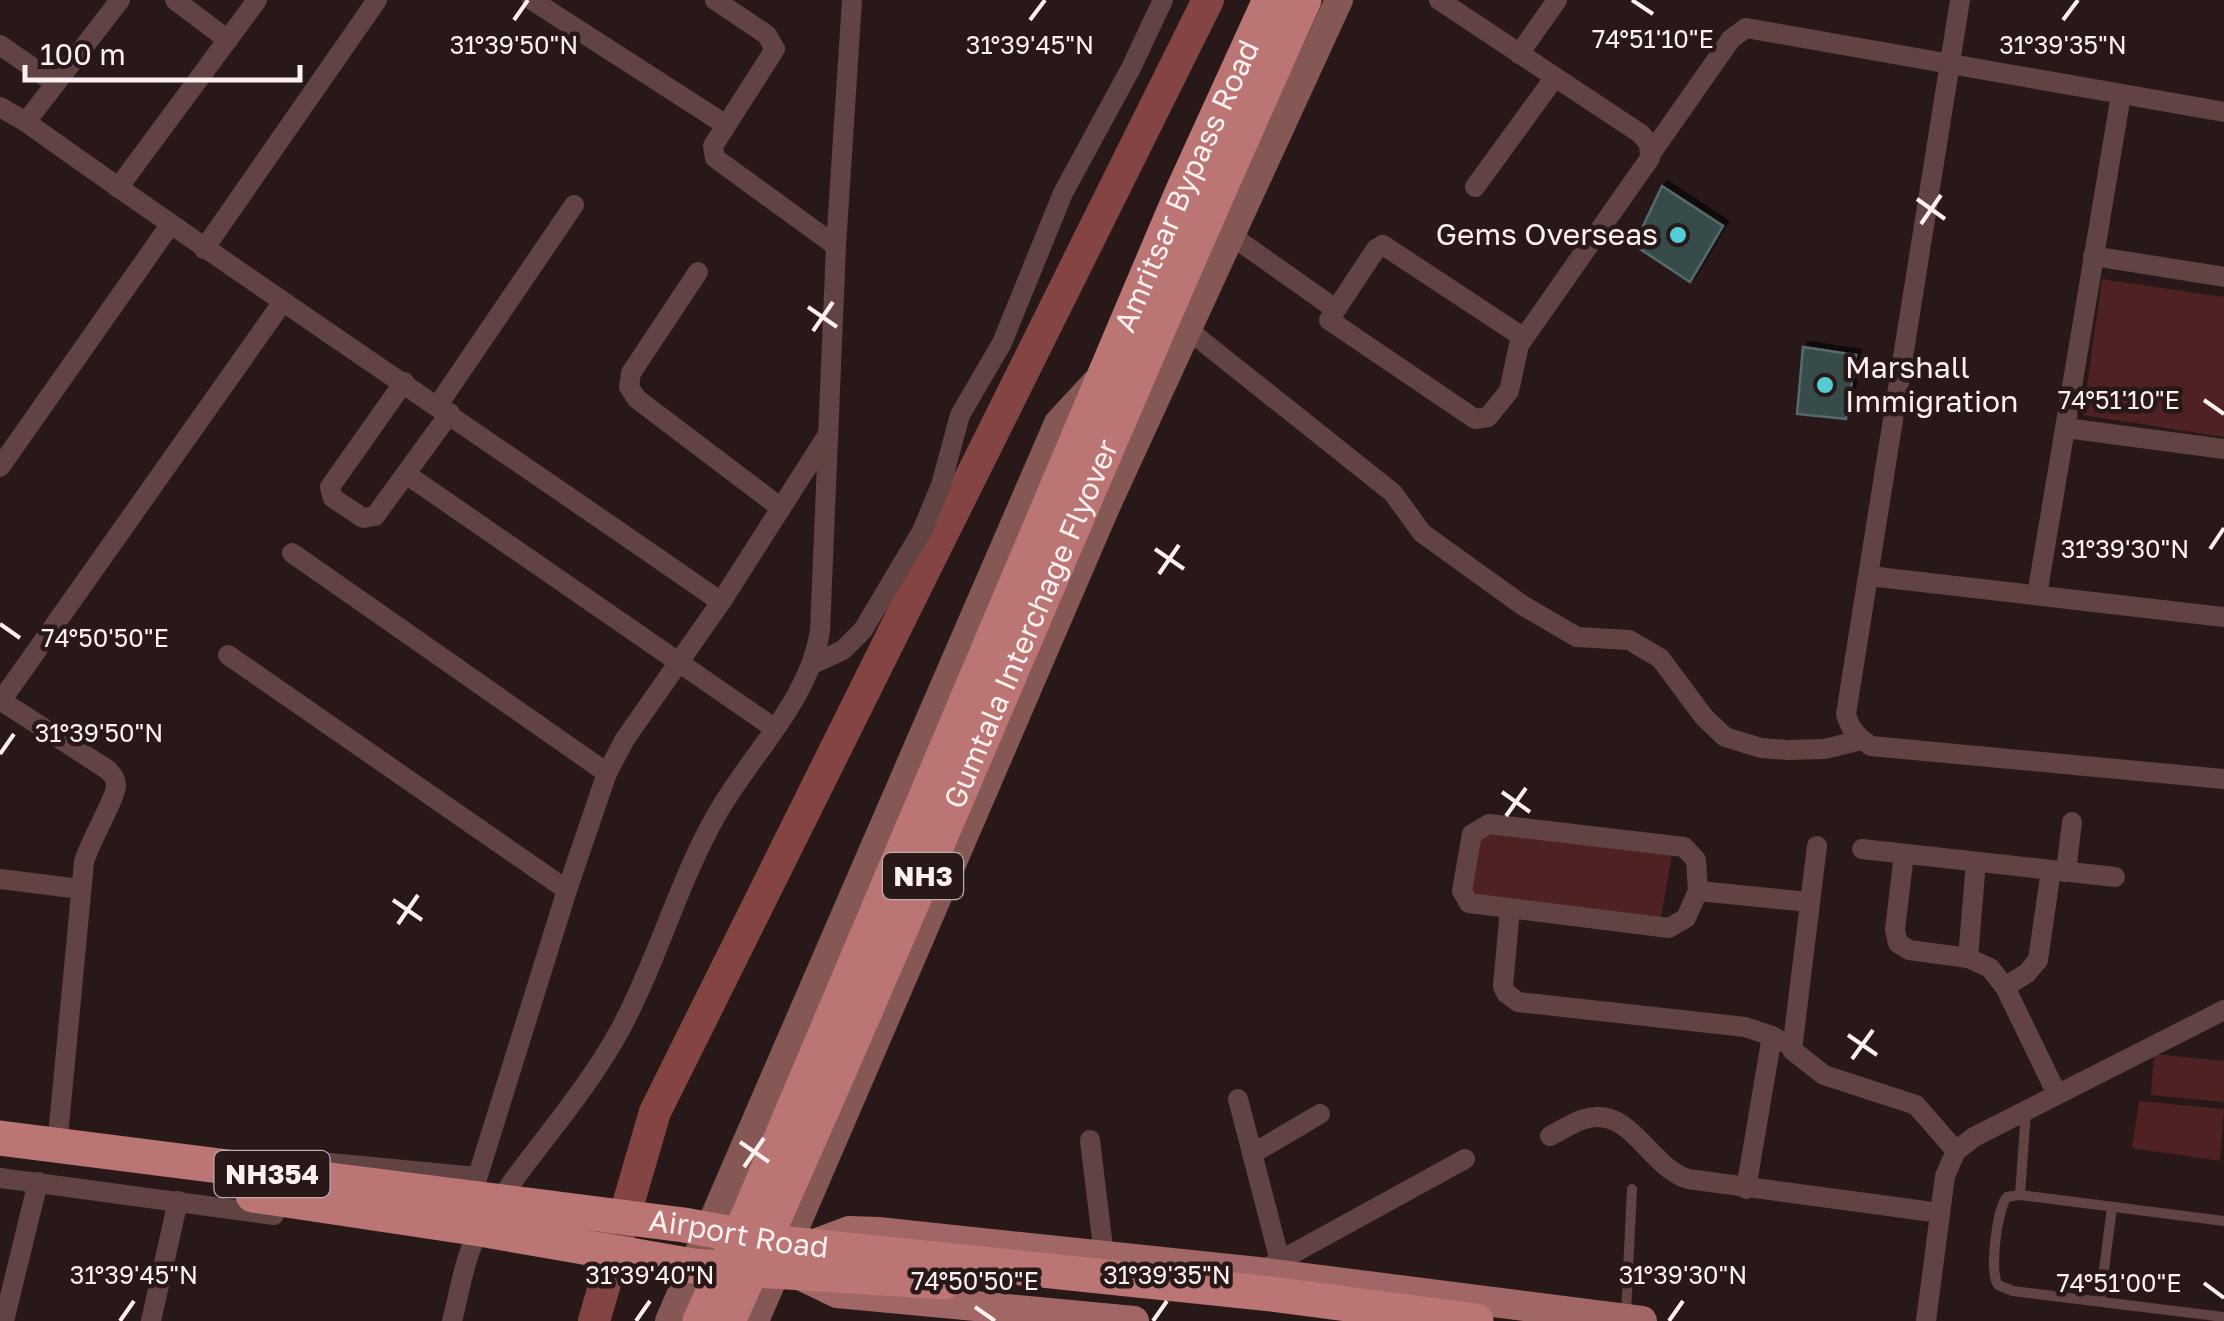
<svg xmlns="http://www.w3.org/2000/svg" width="2224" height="1321" viewBox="0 0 2224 1321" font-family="'Golos Text',sans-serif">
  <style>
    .green { fill: #4f2122 }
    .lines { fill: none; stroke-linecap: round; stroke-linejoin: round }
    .river { stroke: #854444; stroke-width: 32 }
    .building { fill: #374b4c; stroke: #556a6c; stroke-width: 2.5; filter: url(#shadow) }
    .lane { stroke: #604342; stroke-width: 10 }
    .street { stroke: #604342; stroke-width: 20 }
    .secondary { stroke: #855856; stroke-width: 28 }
    .primary { stroke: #a16766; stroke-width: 30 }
    .highway { stroke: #bb7574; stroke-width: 35 }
    .ticks { fill: none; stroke: #fcf1f0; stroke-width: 4 }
    .poi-dot { fill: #52ccd5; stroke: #281918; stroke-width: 4 }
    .labels { text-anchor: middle; stroke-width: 9; stroke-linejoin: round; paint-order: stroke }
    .shield { fill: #281918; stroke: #bcb0af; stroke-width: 2.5 }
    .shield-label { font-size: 28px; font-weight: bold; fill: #fcf1f0 }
    .street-label { font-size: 30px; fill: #fcf1f0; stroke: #281918 }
    .poi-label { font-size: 30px; fill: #fcf1f0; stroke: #281918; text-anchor: end }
    .ticks-label { font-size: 25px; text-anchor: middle; fill: #fcf1f0; stroke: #281918; stroke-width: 9; stroke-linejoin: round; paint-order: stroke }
  </style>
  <defs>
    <filter id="shadow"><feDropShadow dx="5" dy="-5" stdDeviation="0" flood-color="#0009"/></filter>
  </defs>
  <rect width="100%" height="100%" fill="#281918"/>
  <g class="green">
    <path d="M 2102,279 L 2224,297 L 2224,437 L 2083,415 Z"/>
    <path d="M 1477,828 L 1673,850 L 1661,917 L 1462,895 Z"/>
    <path d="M 2154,1054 L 2224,1061 L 2224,1102 L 2151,1095 Z"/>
    <path d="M 2139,1101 L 2224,1109 L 2220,1161 L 2132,1148 Z"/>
  </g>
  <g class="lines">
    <path class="river" d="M 594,1321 L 655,1112 L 1208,0"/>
  </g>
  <g class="building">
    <path d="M 1662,186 L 1723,226 L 1690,282 L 1634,245 Z"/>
    <path d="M 1803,347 L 1856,355 L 1846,419 L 1797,414 Z"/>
  </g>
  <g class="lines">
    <g class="lane">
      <path d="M 2026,1111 L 2020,1195 L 2007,1197 C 1997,1209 1989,1272 1998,1285 L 2013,1291 L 2224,1317"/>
      <path d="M 2020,1195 L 2224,1221"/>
      <path d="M 2100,1301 L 2112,1207"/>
      <path d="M 1626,1313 L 1632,1189"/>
    </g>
    <g class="street">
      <path d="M 120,0 L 26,122 C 255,286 490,441 721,602"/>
      <path d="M 175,0 L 228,40"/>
      <path d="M 532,0 L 726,125"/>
      <path d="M 715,0 L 767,35 L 775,49 L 713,146 L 715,158 L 836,246"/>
      <path d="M 1439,0 L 1641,134 L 1649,144 L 1650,158 L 1519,345 L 1509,391 L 1488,417 L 1475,419 L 1329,320 L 1376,249 L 1383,245 L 1524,338"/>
      <path d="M 1960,0 L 1846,714 C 1850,729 1857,737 1871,746 L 2224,779"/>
      <path d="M 0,45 L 55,83"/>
      <path d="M 1519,54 L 1557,0"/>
      <path d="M 0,107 L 26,122"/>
      <path d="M 1652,152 L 1731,39 L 1746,28 L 2224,112"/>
      <path d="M 1475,187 L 1555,77"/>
      <path d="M 118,188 L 257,0"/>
      <path d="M 1229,234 L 1334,308"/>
      <path d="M 204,249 L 377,0"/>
      <path d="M 2093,256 L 2224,277"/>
      <path d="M 698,272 L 631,373 L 629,387 L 637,399 L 781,508"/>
      <path d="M 1187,329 L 1393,493 L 1422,533 L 1522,605 L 1577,637 L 1629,640 L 1660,658 L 1704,717 L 1725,737 L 1761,748 L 1787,750 L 1825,749 L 1861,740"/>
      <path d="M 404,382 L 330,487 L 333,498 L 363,518 L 375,516 L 450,413"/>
      <path d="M 438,405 L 574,205"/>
      <path d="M 2066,428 L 2224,449"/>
      <path d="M 0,467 L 170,225"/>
      <path d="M 406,474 L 774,728"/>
      <path d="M 292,553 L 607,773"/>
      <path d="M 1869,576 L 2224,617"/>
      <path d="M 2037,595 L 2121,95"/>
      <path d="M 228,655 L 567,890"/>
      <path d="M 813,664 L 843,650 L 863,630 L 922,531 L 941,485 L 960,415 L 1002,343 L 1063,193 L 1131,68 L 1163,0"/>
      <path d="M 0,700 L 108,770 C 113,776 115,777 116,785 C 117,796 89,843 84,862 L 58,1136"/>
      <path d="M 1,701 L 282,303"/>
      <path d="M 1817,846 L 1792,1050 L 1824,1075 L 1916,1105 L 1956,1151"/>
      <path d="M 1862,849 L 2115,877"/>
      <path d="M 1904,854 L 1895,930 L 1898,943 L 1909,950 L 1968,958 L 1990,968 L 2005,987 L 2057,1094"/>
      <path d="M 2066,872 L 2072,822"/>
      <path d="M 0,879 L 80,889"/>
      <path d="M 1698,891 L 1696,860 L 1684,847 L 1489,824 L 1472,834 L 1462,891 L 1469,903 L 1669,928 L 1686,918 L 1698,891 L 1809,902"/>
      <path d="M 1510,909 L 1503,986 L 1506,993 L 1518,1002 L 1745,1027 L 1772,1036"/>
      <path d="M 1968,958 L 1976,862"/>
      <path d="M 2005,987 L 2027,973 L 2038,960 L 2051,870"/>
      <path d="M 1238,1099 L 1280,1261"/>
      <path d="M 1550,1136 C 1564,1129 1579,1118 1595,1117 C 1633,1114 1652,1168 1688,1179 L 1940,1213"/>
      <path d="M 1090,1140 L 1104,1256"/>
      <path d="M 1252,1154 L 1320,1114"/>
      <path d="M 320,1162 L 477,1177"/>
      <path d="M 0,1178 L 274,1215"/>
      <path d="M 1746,1189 L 1772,1036 L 1783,1042"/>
      <path d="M 471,1198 L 567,890 L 607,773 L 625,739 L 721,602 L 827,436"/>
      <path d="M 1261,1271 L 1465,1159"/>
      <path d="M 4,1321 L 38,1182"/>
      <path d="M 151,1321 L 178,1201"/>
      <path d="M 452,1321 C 460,1291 465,1253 481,1227 C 524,1159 582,1100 621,1028 C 658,959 678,882 717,814 C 751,754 809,701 820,631 L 836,246 L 852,0"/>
      <path d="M 1926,1321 L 1945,1176 L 1956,1151 L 1974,1137 L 2224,1010"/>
    </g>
    <g class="secondary">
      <path d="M 669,1321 L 1058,423 L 1095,383"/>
      <path d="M 755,1321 L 1106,507 L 1339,0"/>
    </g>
    <g class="primary">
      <path d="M 809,1246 L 849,1231 L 878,1232 L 1258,1272 L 1642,1321"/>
      <path d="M 802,1276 L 837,1293 L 1134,1321"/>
    </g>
    <g class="highway">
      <path id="s1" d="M 0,1138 L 684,1225 L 789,1244 L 1272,1294 L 1476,1321"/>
      <path d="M 253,1195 L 480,1229 L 693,1266 L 945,1282"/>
      <path id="s2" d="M 700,1321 L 747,1219 L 1181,195 L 1270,0"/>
      <path id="s3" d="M 728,1321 C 926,883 1106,437 1304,0"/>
    </g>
  </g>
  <path class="ticks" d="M 1632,0 L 1653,14M 514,20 L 528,0M 1030,20 L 1045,0M 2063,20 L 2078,0M 1917,199 L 1945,219M 1921,224 L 1941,195M 808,307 L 837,327M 813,331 L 833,302M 2204,400 L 2224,414M 1155,549 L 1184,569M 2210,549 L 2224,528M 1159,574 L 1179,545M 0,624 L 20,638M 0,754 L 14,734M 1502,792 L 1530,812M 1506,816 L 1526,788M 393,900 L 422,920M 398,924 L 418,895M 1848,1035 L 1877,1055M 1852,1059 L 1873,1030M 740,1142 L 769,1162M 744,1167 L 764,1138M 2204,1283 L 2224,1298M 975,1307 L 995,1321M 120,1321 L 134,1301M 636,1321 L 650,1301M 1153,1321 L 1167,1301M 1669,1321 L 1683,1301"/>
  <g class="poi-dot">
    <circle cx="1678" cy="235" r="10"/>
    <circle cx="1825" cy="385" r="10"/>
  </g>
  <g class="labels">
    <g class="shield">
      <rect x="883" y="853" width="80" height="46" rx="8"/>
      <rect x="214.5" y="1151" width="115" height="46" rx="8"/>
    </g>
    <g class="shield-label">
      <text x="923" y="886">NH3</text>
      <text x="272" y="1184">NH354</text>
    </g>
    <g class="street-label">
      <text dy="10" stroke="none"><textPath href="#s2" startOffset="1235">Amritsar Bypass Road</textPath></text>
      <text dy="10" stroke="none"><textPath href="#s3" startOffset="760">Gumtala Interchage Flyover</textPath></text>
      <text dy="10" stroke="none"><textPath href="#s1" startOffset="745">Airport Road</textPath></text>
    </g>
    <g class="poi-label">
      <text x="1658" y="245">Gems Overseas</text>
      <text x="1845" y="378" text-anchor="start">Marshall<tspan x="1845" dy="34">Immigration</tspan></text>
    </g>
  </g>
  <g class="ticks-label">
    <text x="1653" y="48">74°51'10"E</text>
    <text x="514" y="54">31°39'50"N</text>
    <text x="1030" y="54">31°39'45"N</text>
    <text x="2063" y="54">31°39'35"N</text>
    <text x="2119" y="409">74°51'10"E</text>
    <text x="2125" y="558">31°39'30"N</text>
    <text x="105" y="647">74°50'50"E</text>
    <text x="99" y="742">31°39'50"N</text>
    <text x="134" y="1284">31°39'45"N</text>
    <text x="650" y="1284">31°39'40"N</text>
    <text x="1167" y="1284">31°39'35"N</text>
    <text x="1683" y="1284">31°39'30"N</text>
    <text x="975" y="1290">74°50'50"E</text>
    <text x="2119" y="1292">74°51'00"E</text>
  </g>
  <path d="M25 65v15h275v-15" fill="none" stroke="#fcf1f0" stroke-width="5"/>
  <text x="40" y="65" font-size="30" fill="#fcf1f0" stroke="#281918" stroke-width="8" paint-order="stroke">100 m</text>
</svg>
